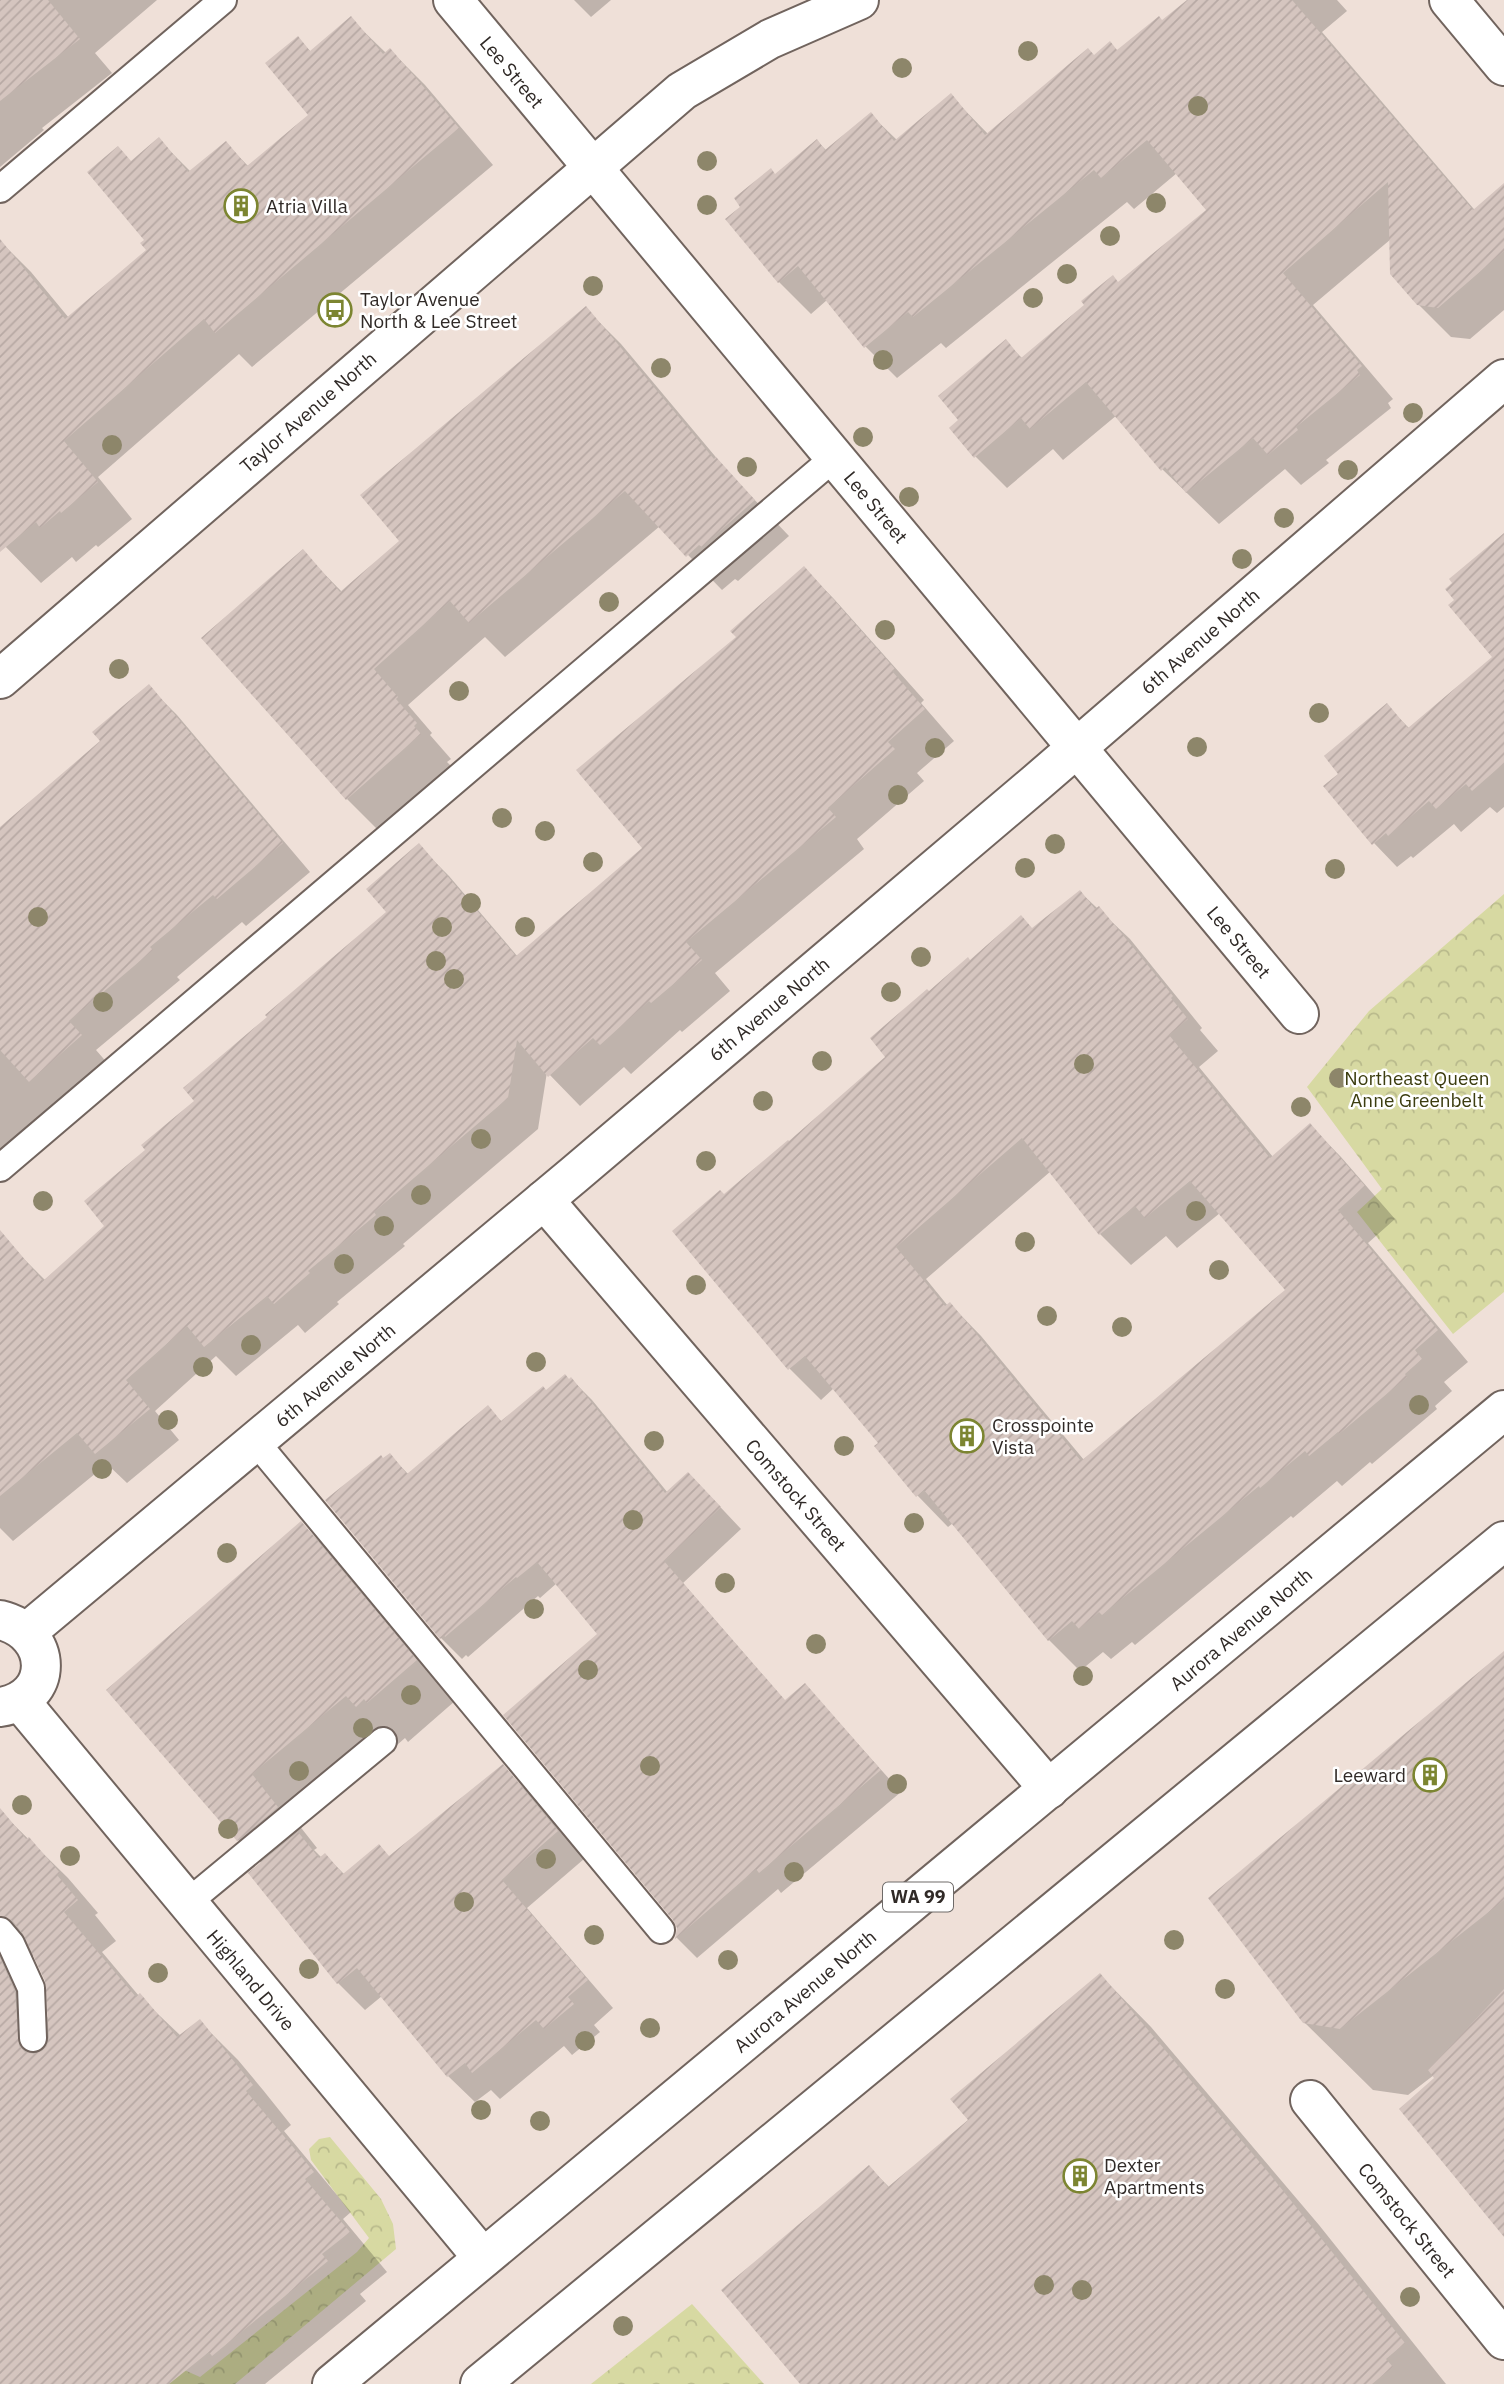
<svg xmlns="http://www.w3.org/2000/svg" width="1504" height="2384" viewBox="0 0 1504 2384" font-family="'IBM Plex Sans',sans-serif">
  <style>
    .forest { fill: url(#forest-crowns) }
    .shadow { fill: #0003; fill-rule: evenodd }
    .building { fill: url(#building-hatch); fill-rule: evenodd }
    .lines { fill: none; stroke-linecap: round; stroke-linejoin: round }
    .service-casing { stroke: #71645e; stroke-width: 30 }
    .minor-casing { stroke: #71645e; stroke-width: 42 }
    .tertiary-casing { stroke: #71645e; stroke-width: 42 }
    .trunk-casing { stroke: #71645e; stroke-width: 42 }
    .service { stroke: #fff; stroke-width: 26 }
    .minor { stroke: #fff; stroke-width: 38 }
    .tertiary { stroke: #fff; stroke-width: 38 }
    .trunk { stroke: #fff; stroke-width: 38 }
    .tree { fill: #8d866a }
    .labels { text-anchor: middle; stroke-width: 5; stroke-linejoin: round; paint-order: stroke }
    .shield { fill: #fff; stroke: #6e6a68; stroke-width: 2 }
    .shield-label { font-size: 18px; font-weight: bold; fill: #302a27 }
    .street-label { font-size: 19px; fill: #302a27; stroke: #fff }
    .poi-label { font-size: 19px; fill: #302a27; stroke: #fff; text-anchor: start }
    .park-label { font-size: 19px; fill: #3c3d10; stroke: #fff }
  </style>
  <defs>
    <pattern id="forest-crowns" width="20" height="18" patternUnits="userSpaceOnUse" patternTransform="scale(1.75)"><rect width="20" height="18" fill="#d7d9a2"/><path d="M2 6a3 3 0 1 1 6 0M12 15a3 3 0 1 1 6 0" fill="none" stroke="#b9ba8c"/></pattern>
    <pattern id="building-hatch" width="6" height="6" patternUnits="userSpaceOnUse" patternTransform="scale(1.75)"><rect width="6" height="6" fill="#d5c5bf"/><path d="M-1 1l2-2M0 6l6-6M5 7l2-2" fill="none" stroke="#b7a9a4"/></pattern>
  </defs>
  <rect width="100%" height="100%" fill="#efe0d8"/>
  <g class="forest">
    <path d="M 1504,894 L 1504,1292 L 1453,1334 L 1357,1212 L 1382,1189 L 1307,1087 L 1369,1011 Z"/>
    <path d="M 330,2137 L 381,2199 L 393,2224 L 396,2249 L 235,2384 L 117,2384 L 182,2369 L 200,2377 L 357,2252 L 369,2238 L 311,2160 L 309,2149 L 319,2139 Z"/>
    <path d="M 692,2304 L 764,2384 L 591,2384 Z"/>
  </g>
  <g class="shadow">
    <path d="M 0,0 L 157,0 L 95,53 L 112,73 L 42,128 L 44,130 L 0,167 Z"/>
    <path d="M 574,0 L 611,0 L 591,17 Z"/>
    <path d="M 1190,0 L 1337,0 L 1347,11 L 1322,32 L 1479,215 L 1504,240 L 1504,310 L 1470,339 L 1451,337 L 1418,304 L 1391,239 L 1313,305 L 1393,399 L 1388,403 L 1391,408 L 1326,460 L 1329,463 L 1301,485 L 1285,469 L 1219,524 L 1162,469 L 1117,415 L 1063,460 L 1053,449 L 1007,488 L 975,456 L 961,420 L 1005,341 L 1023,359 L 1208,210 L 1177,173 L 1134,209 L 1127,202 L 946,348 L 941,343 L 897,378 L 865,346 L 827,300 L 811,314 L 779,282 L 776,175 L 817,141 L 827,151 L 871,115 L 897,140 L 951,96 L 988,134 L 1094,57 L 1118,52 L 1163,22 Z"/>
    <path d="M 351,19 L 386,53 L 390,50 L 425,85 L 493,165 L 252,367 L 239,354 L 98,477 L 132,519 L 98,547 L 96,545 L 76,562 L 72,557 L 41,583 L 0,541 L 0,241 L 31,272 L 69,318 L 148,250 L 132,163 L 159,140 L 191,172 L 226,143 L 249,167 L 311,115 L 298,38 L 311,52 Z"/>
    <path d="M 586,309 L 621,344 L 730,474 L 789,536 L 738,581 L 735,579 L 722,590 L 660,526 L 505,657 L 485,637 L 408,705 L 432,733 L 430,735 L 451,759 L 447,762 L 455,770 L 382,834 L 347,799 L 303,552 L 342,592 L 401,541 Z"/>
    <path d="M 1504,535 L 1504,807 L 1497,813 L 1490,807 L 1461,832 L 1454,824 L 1413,858 L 1411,856 L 1397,867 L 1374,843 L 1341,774 L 1387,706 L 1410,729 L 1495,658 Z"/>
    <path d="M 804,568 L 834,599 L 924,700 L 921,703 L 954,741 L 917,773 L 924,781 L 857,839 L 864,849 L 715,973 L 730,991 L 682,1032 L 680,1030 L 631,1074 L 624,1067 L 580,1106 L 547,1072 L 538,1129 L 403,1244 L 405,1246 L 337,1302 L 339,1304 L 305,1333 L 298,1325 L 236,1376 L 216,1356 L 155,1411 L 179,1440 L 127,1483 L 107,1464 L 13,1541 L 0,1528 L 0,1263 L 16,1251 L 46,1281 L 107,1226 L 147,1151 L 389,913 L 419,846 L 449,876 L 518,957 L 645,849 L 738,637 Z"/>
    <path d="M 149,687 L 177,715 L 310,872 L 246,926 L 242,922 L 177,977 L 180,980 L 96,1050 L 109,1065 L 0,1159 L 0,830 L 102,741 Z"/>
    <path d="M 1080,892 L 1130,939 L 1202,1028 L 1200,1030 L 1218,1051 L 1199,1067 L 1273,1157 L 1310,1125 L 1341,1157 L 1395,1219 L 1368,1243 L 1468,1362 L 1444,1382 L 1452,1391 L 1435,1406 L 1437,1409 L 1372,1464 L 1370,1462 L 1342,1486 L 1337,1481 L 1293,1518 L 1291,1516 L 1135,1645 L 1132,1642 L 1111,1659 L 1103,1652 L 1080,1671 L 1049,1640 L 953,1523 L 948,1527 L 917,1495 L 880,1443 L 834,1388 L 821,1400 L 790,1369 L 724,1197 L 789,1143 L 887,1057 L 929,993 L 971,962 L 1033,930 ZM 1051,1171 L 1100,1234 L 1131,1265 L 1166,1236 L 1177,1248 L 1220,1213 L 1288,1291 L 1084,1460 L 981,1336 L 950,1304 L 948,1306 L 926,1279 Z"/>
    <path d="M 571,1379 L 592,1400 L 668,1493 L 709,1495 L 741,1529 L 683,1583 L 786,1702 L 805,1685 L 901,1792 L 781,1893 L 778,1889 L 697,1958 L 677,1938 L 678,1928 L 600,1634 L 557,1583 L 540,1598 L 538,1596 L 468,1657 L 466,1655 L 462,1659 L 441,1638 L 327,1501 L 390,1455 L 409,1475 L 488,1408 L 502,1422 L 547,1392 Z"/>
    <path d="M 301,1523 L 341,1563 L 455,1701 L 408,1742 L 405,1738 L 397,1745 L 387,1735 L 291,1815 L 317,1848 L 314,1850 L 322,1858 L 325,1855 L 345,1875 L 390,1858 L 503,1767 L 530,1794 L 584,1859 L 527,1908 L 613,2008 L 594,2025 L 600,2032 L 572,2055 L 564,2046 L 500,2099 L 491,2090 L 475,2102 L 448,2076 L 382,1996 L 365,2010 L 338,1983 L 262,1864 L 238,1840 L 109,1690 Z"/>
    <path d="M 1504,1654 L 1504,2234 L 1434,2075 L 1408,2095 L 1373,2090 L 1304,2022 Z"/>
    <path d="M 8,1819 L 68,1878 L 98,1913 L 95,1915 L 116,1941 L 102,1952 L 139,1996 L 181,2036 L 199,2021 L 238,2060 L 263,2090 L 291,2125 L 284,2131 L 351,2212 L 343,2219 L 387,2272 L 360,2294 L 366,2301 L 265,2384 L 0,2384 L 0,1826 ZM 35,1955 L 47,1982 L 50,2022 L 36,1994 L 28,1958 Z"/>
    <path d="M 1100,1975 L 1151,2027 L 1319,2225 L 1446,2384 L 802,2384 L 869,2167 L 890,2188 L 970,2120 Z"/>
  </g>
  <g class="building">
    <path d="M 0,0 L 48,0 L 80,39 L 0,101 Z"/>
    <path d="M 1187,0 L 1292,0 L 1473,210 L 1504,183 L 1504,251 L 1438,308 L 1417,305 L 1390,274 L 1388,182 L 1283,273 L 1362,366 L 1357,370 L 1360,375 L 1296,427 L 1298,430 L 1268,455 L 1253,438 L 1186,493 L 1165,467 L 1161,471 L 1086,382 L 1030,429 L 1021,418 L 974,458 L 949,428 L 958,420 L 938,396 L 1006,339 L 1021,358 L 1084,305 L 1081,301 L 1113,275 L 1118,282 L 1206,210 L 1147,140 L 1101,178 L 1094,170 L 913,317 L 908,312 L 864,348 L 798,266 L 778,283 L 725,219 L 740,207 L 734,198 L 771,168 L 775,174 L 817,139 L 825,150 L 871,112 L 894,141 L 951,93 L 985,135 L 1088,48 L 1094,55 L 1110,41 L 1117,50 L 1159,16 L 1162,20 Z"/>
    <path d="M 351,16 L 383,54 L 390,48 L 459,128 L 215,333 L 204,319 L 64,441 L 98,482 L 61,513 L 60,511 L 40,528 L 36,522 L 0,552 L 0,239 L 65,319 L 146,250 L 140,243 L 144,240 L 87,172 L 118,146 L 131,161 L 159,137 L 188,172 L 226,141 L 247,166 L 308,115 L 265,63 L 298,36 L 310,51 Z"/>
    <path d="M 586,306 L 714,459 L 716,457 L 755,500 L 702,547 L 699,545 L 686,557 L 625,491 L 469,623 L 450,601 L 374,669 L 398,697 L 396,699 L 417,723 L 414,726 L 421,734 L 346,800 L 201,638 L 303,549 L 340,592 L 399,541 L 360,495 Z"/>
    <path d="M 1504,533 L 1504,763 L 1472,791 L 1466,784 L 1436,809 L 1429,801 L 1388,836 L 1386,833 L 1372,845 L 1323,786 L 1338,774 L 1324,756 L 1387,703 L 1408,728 L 1492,657 L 1448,605 L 1454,600 L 1445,589 L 1452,583 L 1449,579 Z"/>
    <path d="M 804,566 L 895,669 L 892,671 L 925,709 L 888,742 L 895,749 L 828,808 L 836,817 L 686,942 L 702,960 L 651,1003 L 649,1001 L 600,1045 L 593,1038 L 548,1077 L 517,1040 L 508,1098 L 374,1212 L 376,1215 L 308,1271 L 310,1273 L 274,1304 L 267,1296 L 204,1347 L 187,1326 L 126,1380 L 150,1409 L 95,1454 L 77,1433 L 0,1496 L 0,1230 L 43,1281 L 104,1226 L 84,1201 L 145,1150 L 141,1145 L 194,1101 L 183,1088 L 267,1017 L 265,1015 L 386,912 L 366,889 L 419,843 L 516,956 L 642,848 L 576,770 L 736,637 L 730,631 Z"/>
    <path d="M 149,684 L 283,843 L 217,899 L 213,895 L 150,947 L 153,950 L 69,1021 L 82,1035 L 29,1082 L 0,1050 L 0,827 L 100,741 L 92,732 Z"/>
    <path d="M 1080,890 L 1095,909 L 1099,906 L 1173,996 L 1171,998 L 1188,1019 L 1169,1035 L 1270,1158 L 1310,1123 L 1365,1186 L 1338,1210 L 1438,1330 L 1415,1350 L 1422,1359 L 1405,1374 L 1407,1377 L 1339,1434 L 1338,1432 L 1309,1456 L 1305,1451 L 1260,1488 L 1259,1486 L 1102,1615 L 1099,1612 L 1079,1629 L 1072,1621 L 1048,1641 L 924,1490 L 916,1497 L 874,1446 L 878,1443 L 805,1356 L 788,1370 L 672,1231 L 720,1190 L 724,1194 L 788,1140 L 789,1141 L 885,1057 L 870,1038 L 927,989 L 929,991 L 968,957 L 970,960 L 1021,915 L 1032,928 ZM 1022,1138 L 1099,1235 L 1135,1206 L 1145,1218 L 1190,1181 L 1285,1290 L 1081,1461 L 950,1302 L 945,1306 L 896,1247 Z"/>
    <path d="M 565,1374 L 569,1379 L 571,1377 L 665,1493 L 688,1472 L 721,1507 L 664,1561 L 785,1700 L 805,1683 L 881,1770 L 759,1873 L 756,1869 L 675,1939 L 677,1928 L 673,1920 L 503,1715 L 597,1634 L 537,1562 L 517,1578 L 516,1577 L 445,1637 L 444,1635 L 440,1639 L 325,1500 L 381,1455 L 383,1458 L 390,1453 L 407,1474 L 488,1405 L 501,1421 L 543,1386 L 546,1390 Z"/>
    <path d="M 301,1521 L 417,1660 L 367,1703 L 364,1699 L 356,1707 L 346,1696 L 252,1774 L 278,1807 L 237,1841 L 106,1690 Z"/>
    <path d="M 1504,1651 L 1504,1900 L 1340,2029 L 1303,2023 L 1208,1898 Z"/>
    <path d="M 503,1764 L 558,1831 L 502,1880 L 588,1980 L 568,1997 L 574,2004 L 544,2029 L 536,2020 L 472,2073 L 465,2063 L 447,2077 L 357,1968 L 337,1984 L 248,1873 L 298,1832 L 319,1858 L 325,1853 L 343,1874 L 379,1844 L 389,1856 Z"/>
    <path d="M 0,1808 L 26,1839 L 29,1837 L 60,1873 L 57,1875 L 78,1900 L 64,1912 L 136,1997 L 140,1993 L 177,2037 L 200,2019 L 224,2049 L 253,2085 L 246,2091 L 314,2172 L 305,2179 L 350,2232 L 322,2254 L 328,2261 L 212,2356 L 209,2352 L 169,2384 L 0,2384 L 0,1958 L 15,1992 L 19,2046 L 25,2052 L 34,2054 L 42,2051 L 47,2046 L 49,2037 L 45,1981 L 23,1934 L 12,1920 L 0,1916 Z"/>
    <path d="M 1100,1973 L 1268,2172 L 1405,2343 L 1386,2359 L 1393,2367 L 1372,2384 L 800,2384 L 721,2290 L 869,2165 L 888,2187 L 968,2120 L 950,2099 Z"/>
    <path d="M 1504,1989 L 1504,2237 L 1399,2109 L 1434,2078 L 1428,2070 Z"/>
  </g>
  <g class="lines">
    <defs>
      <g id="service">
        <path d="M 0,189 L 223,0"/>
        <path d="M 0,1168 L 835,457"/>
        <path d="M 256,1442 L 661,1930"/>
        <path d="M 187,1903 L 383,1741"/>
        <path d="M 0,1931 L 11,1944 L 31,1988 L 33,2038"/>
      </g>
      <g id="minor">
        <path d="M 453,0 L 1299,1014"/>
        <path d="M 1449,0 L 1504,66"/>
        <path d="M 544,1200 L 1049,1789"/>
        <path d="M 0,1620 C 54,1633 55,1699 0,1707"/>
        <path d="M 27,1632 L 575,1174 L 1036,783 L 1504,379"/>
        <path d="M 20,1701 L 483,2258"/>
        <path d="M 1310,2100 L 1504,2340"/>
      </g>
      <path id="tertiary" d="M 0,679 L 682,91 L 770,39 L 859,0"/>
      <g id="trunk">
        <path d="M 332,2384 L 1504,1410"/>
        <path d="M 480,2384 L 1504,1541"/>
      </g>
    </defs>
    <use href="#service" class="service-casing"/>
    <use href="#minor" class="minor-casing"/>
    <use href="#tertiary" class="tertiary-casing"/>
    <use href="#trunk" class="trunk-casing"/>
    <use href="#service" class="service"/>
    <use href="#minor" class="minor"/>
    <use href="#tertiary" class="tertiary"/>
    <use href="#trunk" class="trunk"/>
  </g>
  <g class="tree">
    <circle cx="1028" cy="51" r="10"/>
    <circle cx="902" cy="68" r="10"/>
    <circle cx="1198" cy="106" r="10"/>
    <circle cx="707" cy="161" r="10"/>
    <circle cx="1156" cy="203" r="10"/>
    <circle cx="707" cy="205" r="10"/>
    <circle cx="1110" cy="236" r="10"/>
    <circle cx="1067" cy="274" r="10"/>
    <circle cx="593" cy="286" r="10"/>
    <circle cx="1033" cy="298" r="10"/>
    <circle cx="883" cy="360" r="10"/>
    <circle cx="661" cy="368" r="10"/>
    <circle cx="1413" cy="413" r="10"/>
    <circle cx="863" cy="437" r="10"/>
    <circle cx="112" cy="445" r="10"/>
    <circle cx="747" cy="467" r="10"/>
    <circle cx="1348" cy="470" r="10"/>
    <circle cx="909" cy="497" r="10"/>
    <circle cx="1284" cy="518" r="10"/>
    <circle cx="1242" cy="559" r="10"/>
    <circle cx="609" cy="602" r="10"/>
    <circle cx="885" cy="630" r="10"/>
    <circle cx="119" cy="669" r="10"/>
    <circle cx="459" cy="691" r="10"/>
    <circle cx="1319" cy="713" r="10"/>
    <circle cx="1197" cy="747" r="10"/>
    <circle cx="935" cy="748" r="10"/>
    <circle cx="898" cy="795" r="10"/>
    <circle cx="502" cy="818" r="10"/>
    <circle cx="545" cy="831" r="10"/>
    <circle cx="1055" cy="844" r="10"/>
    <circle cx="593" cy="862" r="10"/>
    <circle cx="1025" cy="868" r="10"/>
    <circle cx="1335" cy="869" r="10"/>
    <circle cx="471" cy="903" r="10"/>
    <circle cx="38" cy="917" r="10"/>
    <circle cx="442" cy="927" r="10"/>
    <circle cx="525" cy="927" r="10"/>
    <circle cx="921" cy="957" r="10"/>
    <circle cx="436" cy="961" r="10"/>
    <circle cx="454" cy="979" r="10"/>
    <circle cx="891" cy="992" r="10"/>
    <circle cx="103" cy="1002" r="10"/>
    <circle cx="822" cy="1061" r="10"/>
    <circle cx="1084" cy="1064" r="10"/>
    <circle cx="1339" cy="1078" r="10"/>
    <circle cx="763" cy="1101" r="10"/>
    <circle cx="1301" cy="1107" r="10"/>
    <circle cx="481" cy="1139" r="10"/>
    <circle cx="706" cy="1161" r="10"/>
    <circle cx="421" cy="1195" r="10"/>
    <circle cx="43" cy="1201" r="10"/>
    <circle cx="1196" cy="1211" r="10"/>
    <circle cx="384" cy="1226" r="10"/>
    <circle cx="1025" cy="1242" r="10"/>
    <circle cx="344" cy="1264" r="10"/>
    <circle cx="1219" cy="1270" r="10"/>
    <circle cx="696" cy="1285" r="10"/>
    <circle cx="1047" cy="1316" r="10"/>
    <circle cx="1122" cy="1327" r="10"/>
    <circle cx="251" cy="1345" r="10"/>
    <circle cx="536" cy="1362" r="10"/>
    <circle cx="203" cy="1367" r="10"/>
    <circle cx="1419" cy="1405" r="10"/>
    <circle cx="168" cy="1420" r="10"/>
    <circle cx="654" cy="1441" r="10"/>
    <circle cx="844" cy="1446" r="10"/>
    <circle cx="102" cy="1469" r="10"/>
    <circle cx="633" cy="1520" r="10"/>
    <circle cx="914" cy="1523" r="10"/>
    <circle cx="227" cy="1553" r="10"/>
    <circle cx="725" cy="1583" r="10"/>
    <circle cx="534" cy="1609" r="10"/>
    <circle cx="816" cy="1644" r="10"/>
    <circle cx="588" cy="1670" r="10"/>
    <circle cx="1083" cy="1676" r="10"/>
    <circle cx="411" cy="1695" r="10"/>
    <circle cx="363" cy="1728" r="10"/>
    <circle cx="650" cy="1766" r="10"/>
    <circle cx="299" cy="1771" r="10"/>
    <circle cx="897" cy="1784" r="10"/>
    <circle cx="22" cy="1805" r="10"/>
    <circle cx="228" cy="1829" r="10"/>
    <circle cx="70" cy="1856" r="10"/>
    <circle cx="546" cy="1859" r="10"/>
    <circle cx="794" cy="1872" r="10"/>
    <circle cx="464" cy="1902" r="10"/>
    <circle cx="594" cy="1935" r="10"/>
    <circle cx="1174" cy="1940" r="10"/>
    <circle cx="728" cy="1960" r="10"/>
    <circle cx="309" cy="1969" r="10"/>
    <circle cx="158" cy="1973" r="10"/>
    <circle cx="1225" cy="1989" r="10"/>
    <circle cx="650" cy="2028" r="10"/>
    <circle cx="585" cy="2041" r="10"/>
    <circle cx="481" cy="2110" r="10"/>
    <circle cx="540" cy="2121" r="10"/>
    <circle cx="1044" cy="2285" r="10"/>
    <circle cx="1082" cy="2290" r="10"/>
    <circle cx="1410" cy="2297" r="10"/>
    <circle cx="623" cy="2326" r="10"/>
  </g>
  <defs>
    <symbol id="building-ring" viewBox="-11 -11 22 22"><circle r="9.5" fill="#fff" stroke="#7c8531" stroke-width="1.5"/><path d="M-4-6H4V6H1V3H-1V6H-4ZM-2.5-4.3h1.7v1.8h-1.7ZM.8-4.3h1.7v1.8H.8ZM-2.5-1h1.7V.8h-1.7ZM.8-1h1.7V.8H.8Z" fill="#7c8531"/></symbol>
    <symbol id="bus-ring" viewBox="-11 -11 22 22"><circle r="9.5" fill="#fff" stroke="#7c8531" stroke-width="1.5"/><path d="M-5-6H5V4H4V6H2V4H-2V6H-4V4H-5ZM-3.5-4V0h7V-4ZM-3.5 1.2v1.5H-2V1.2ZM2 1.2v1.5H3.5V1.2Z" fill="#7c8531"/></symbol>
  </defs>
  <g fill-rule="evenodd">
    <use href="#building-ring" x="222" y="187" width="38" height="38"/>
    <use href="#bus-ring" x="316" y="291" width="38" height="38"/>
    <use href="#building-ring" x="948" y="1417" width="38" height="38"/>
    <use href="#building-ring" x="1411" y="1756" width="38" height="38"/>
    <use href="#building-ring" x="1061" y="2157" width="38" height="38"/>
  </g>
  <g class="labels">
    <rect class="shield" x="883" y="1882.5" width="70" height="29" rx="5"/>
    <g class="shield-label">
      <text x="918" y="1903">WA 99</text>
    </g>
    <g class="street-label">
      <text transform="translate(512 72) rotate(50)" y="7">Lee Street</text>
      <text transform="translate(308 412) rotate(-41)" y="7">Taylor Avenue North</text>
      <text transform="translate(876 507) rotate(50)" y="7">Lee Street</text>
      <text transform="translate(1200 641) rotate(-41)" y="7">6th Avenue North</text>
      <text transform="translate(1239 942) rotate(50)" y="7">Lee Street</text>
      <text transform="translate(769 1009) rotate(-40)" y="7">6th Avenue North</text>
      <text transform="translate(335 1375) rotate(-40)" y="7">6th Avenue North</text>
      <text transform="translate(796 1495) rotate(49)" y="7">Comstock Street</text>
      <text transform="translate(1241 1629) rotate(-40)" y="7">Aurora Avenue North</text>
      <text transform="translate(251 1980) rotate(50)" y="7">Highland Drive</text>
      <text transform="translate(805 1991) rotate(-40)" y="7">Aurora Avenue North</text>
      <text transform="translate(1407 2220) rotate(51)" y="7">Comstock Street</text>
    </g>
    <g class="poi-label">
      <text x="266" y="213">Atria Villa</text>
      <text x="360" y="306">Taylor Avenue<tspan x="360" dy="22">North &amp; Lee Street</tspan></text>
      <text x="992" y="1432">Crosspointe<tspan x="992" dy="22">Vista</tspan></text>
      <text x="1406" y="1782" text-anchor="end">Leeward</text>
      <text x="1104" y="2172">Dexter<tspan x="1104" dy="22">Apartments</tspan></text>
    </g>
    <g class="park-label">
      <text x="1417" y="1085">Northeast Queen<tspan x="1417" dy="22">Anne Greenbelt</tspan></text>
    </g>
  </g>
</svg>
